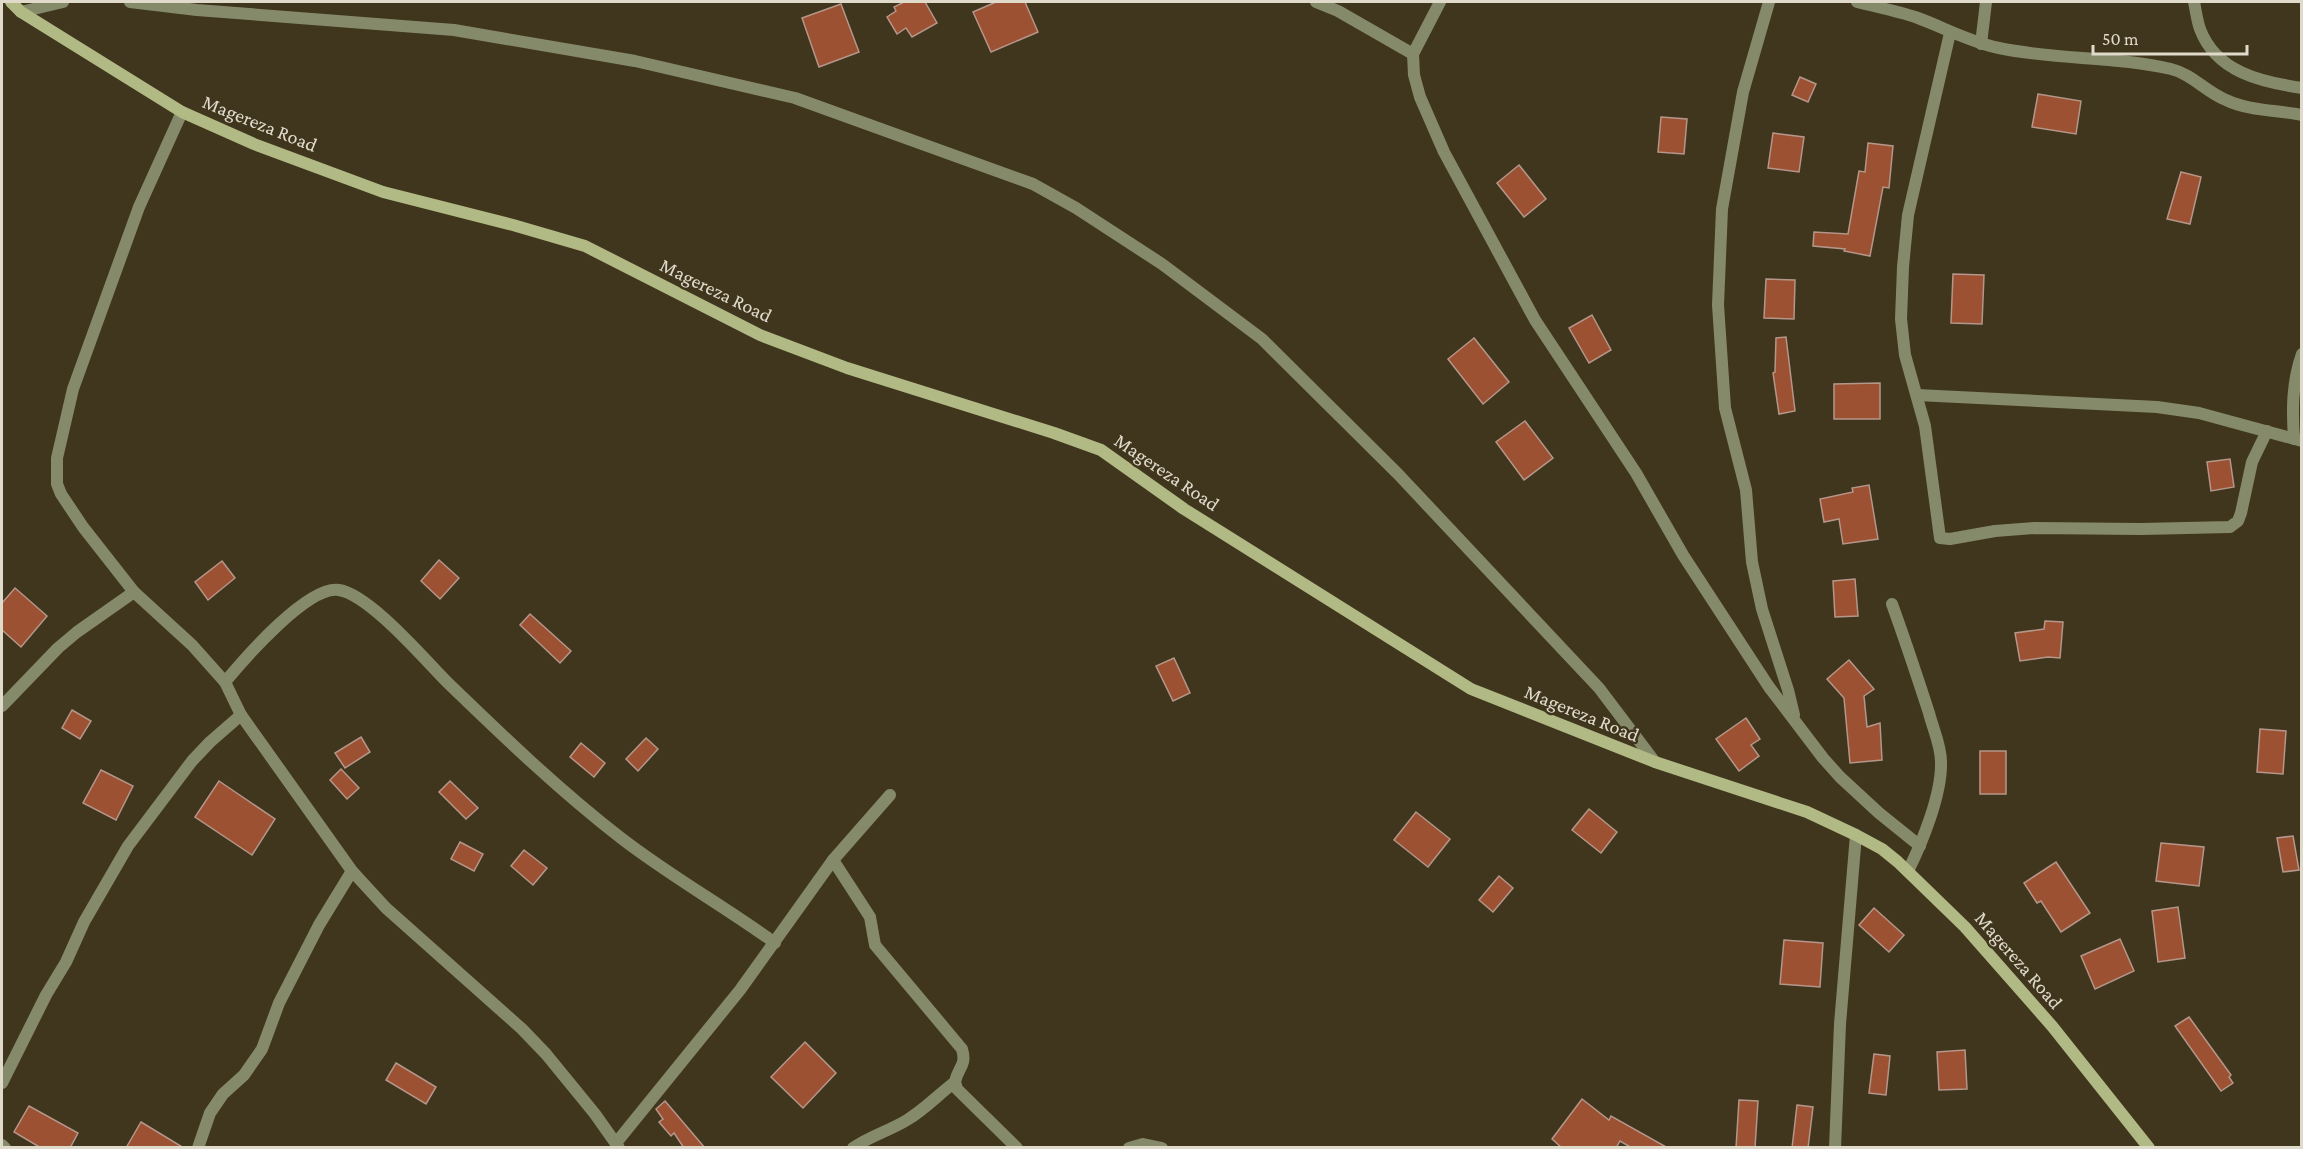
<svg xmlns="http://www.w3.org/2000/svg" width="2303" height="1149" viewBox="0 0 2303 1149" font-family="'Crimson Pro',serif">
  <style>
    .building { fill: #9b5132; stroke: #b5968a; stroke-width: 1.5 }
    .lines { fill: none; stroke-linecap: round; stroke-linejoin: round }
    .street { stroke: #858b6a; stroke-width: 12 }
    .secondary { stroke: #b1ba84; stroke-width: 12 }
    .labels { text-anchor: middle; stroke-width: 5; stroke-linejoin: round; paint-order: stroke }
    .street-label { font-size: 20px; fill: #e0dacb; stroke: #40361d }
  </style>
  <rect width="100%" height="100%" fill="#40361d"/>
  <g class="building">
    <path d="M 904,2 L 925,2 L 937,23 L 912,37 L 906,28 L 897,34 L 887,17 L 896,11 L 894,7 Z"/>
    <path d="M 996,2 L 1025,2 L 1038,32 L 991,52 L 973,12 Z"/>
    <path d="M 841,4 L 859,52 L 819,67 L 802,18 Z"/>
    <path d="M 1800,77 L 1816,84 L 1808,102 L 1792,95 Z"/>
    <path d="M 2038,94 L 2081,101 L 2076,134 L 2032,127 Z"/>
    <path d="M 1661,117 L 1687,119 L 1684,154 L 1658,152 Z"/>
    <path d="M 1773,133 L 1804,137 L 1799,172 L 1768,168 Z"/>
    <path d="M 1868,143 L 1893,146 L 1889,188 L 1883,187 L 1870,256 L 1844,251 L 1845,249 L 1813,246 L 1814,232 L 1848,234 L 1859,171 L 1865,172 Z"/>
    <path d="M 1519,165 L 1546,199 L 1524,217 L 1497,183 Z"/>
    <path d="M 2181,172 L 2201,177 L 2190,224 L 2167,219 Z"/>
    <path d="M 1953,274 L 1984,275 L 1982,324 L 1951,323 Z"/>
    <path d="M 1766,279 L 1795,280 L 1794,319 L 1764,318 Z"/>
    <path d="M 1592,315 L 1611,350 L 1589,363 L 1569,328 Z"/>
    <path d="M 1786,337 L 1795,411 L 1779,414 L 1773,373 L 1775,372 L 1776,338 Z"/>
    <path d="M 1474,338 L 1509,382 L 1483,404 L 1448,359 Z"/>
    <path d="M 1880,383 L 1880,419 L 1834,419 L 1834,384 Z"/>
    <path d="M 1525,421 L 1553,458 L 1524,480 L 1496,442 Z"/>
    <path d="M 2230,459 L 2234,487 L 2211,491 L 2207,462 Z"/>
    <path d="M 1869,485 L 1878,539 L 1843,544 L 1839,519 L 1824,522 L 1820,499 L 1853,492 L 1852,488 Z"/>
    <path d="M 439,560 L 459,578 L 440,599 L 421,581 Z"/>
    <path d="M 222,561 L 235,578 L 208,600 L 195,582 Z"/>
    <path d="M 1855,579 L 1858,616 L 1835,617 L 1833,581 Z"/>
    <path d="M 15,588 L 47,616 L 21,647 L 2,630 L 2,603 Z"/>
    <path d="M 530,614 L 571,651 L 560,663 L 520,625 Z"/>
    <path d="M 2045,621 L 2063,622 L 2060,658 L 2048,657 L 2020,661 L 2015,633 L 2044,629 Z"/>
    <path d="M 1174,658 L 1190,693 L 1173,701 L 1156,666 Z"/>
    <path d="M 1849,660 L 1874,689 L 1864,696 L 1867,727 L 1880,723 L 1882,760 L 1850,763 L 1844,698 L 1827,679 Z"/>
    <path d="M 72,710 L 91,721 L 80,739 L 62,728 Z"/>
    <path d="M 1746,718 L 1760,739 L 1751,745 L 1759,756 L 1739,771 L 1716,739 Z"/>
    <path d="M 2260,729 L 2286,731 L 2283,774 L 2257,772 Z"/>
    <path d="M 361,737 L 370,752 L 345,768 L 335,753 Z"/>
    <path d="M 646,738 L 658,749 L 638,771 L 626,759 Z"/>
    <path d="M 581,743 L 605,763 L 594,777 L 570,757 Z"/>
    <rect x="1980" y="751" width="26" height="43"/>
    <path d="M 341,769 L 359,788 L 347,799 L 330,780 Z"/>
    <path d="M 101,770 L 133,786 L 116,820 L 83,803 Z"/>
    <path d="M 219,781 L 275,819 L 252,855 L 195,817 Z"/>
    <path d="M 450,781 L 478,808 L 466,819 L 439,792 Z"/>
    <path d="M 1589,809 L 1617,832 L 1601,853 L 1572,830 Z"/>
    <path d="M 1416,812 L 1450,839 L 1428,867 L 1394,840 Z"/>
    <path d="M 2293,836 L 2299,870 L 2283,872 L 2277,838 Z"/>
    <path d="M 460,842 L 483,854 L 474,871 L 451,859 Z"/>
    <path d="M 2161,843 L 2204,847 L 2199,886 L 2156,881 Z"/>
    <path d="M 524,850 L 547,868 L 533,885 L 511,866 Z"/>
    <path d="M 2056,862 L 2090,913 L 2061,932 L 2041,901 L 2037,903 L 2024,883 Z"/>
    <path d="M 1499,876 L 1513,888 L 1493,912 L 1479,900 Z"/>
    <path d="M 2178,907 L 2185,958 L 2158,962 L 2152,911 Z"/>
    <path d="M 1874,908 L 1904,935 L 1889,952 L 1859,925 Z"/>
    <path d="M 2120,939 L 2134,971 L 2095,989 L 2081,956 Z"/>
    <path d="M 1784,940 L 1823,943 L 1820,987 L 1780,984 Z"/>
    <path d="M 2189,1017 L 2231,1075 L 2229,1077 L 2233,1083 L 2221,1091 L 2175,1026 Z"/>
    <path d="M 805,1042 L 836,1073 L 803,1108 L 771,1077 Z"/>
    <path d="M 1965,1050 L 1967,1089 L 1939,1090 L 1937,1052 Z"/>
    <path d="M 1874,1054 L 1890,1056 L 1886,1095 L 1869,1093 Z"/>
    <path d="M 396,1063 L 436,1087 L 426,1104 L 386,1080 Z"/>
    <path d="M 1582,1099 L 1609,1120 L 1611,1116 L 1668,1148 L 1632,1148 L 1620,1141 L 1616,1148 L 1562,1148 L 1552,1139 Z"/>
    <path d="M 1739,1100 L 1758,1101 L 1755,1148 L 1736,1148 Z"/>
    <path d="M 665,1101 L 705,1148 L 684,1148 L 674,1133 L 671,1136 L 659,1122 L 663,1119 L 656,1109 Z"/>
    <path d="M 1797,1105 L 1813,1107 L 1808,1148 L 1792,1148 Z"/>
    <path d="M 29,1106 L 78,1133 L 70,1148 L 41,1148 L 14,1132 Z"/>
    <path d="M 141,1122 L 184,1148 L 126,1148 Z"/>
  </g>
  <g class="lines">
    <g class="street">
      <path d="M 130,2 L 197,10 L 454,30 L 635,61 L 795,98 L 1033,184 L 1076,208 L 1162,264 L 1262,339 L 1398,474 L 1599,688 L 1655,762"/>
      <path d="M 1316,2 L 1338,11 L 1413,54"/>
      <path d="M 1440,2 L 1413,54 L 1414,75 L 1420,97 L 1444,152 L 1535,320 L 1636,473 L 1683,555 L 1769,687 L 1823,758 L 1840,777 L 1879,813 L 1920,846"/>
      <path d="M 1769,2 L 1743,92 L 1722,209 L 1718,305 L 1725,408 L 1746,490 L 1752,562 L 1762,609 L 1788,690 L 1794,715"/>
      <path d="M 1857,2 C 1877,7 1898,11 1918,18 C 1945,28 1970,42 1999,48 C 2056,60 2114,56 2171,69 C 2192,74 2206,92 2226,100 C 2249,111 2277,110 2302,115"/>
      <path d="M 2194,2 C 2196,11 2197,21 2200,29 C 2216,72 2261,82 2302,88"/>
      <path d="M 21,12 L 63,2"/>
      <path d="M 1950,33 L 1908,215 L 1903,267 L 1901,319 L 1905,355 L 1925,426 L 1940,538 L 1950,539 L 1995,531 L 2035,528 L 2141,529 L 2230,527 L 2238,521 L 2241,513 L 2252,462 L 2267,431"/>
      <path d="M 1981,44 L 1986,2"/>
      <path d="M 182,112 L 139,207 L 73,389 L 57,458 L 57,484 L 61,494 L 83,527 L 134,592 L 192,645 L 225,682 L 241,715 L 352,871 L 386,908 L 522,1029 L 546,1054 L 595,1114 L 619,1148"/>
      <path d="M 1917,395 L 2157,407 L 2199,413 L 2302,441"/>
      <path d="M 2294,439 C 2292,410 2292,382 2302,354"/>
      <path d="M 1892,604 C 1905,640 1917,676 1929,713 C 1933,729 1941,745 1941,762 C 1942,794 1922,843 1908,871"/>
      <path d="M 225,682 C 244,659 308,585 339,590 C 370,595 425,660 448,683 C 504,737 560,791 621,838 C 670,876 724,906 775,943"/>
      <path d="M 2,706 L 58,648 L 77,632 L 134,592"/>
      <path d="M 833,860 L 870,917 L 875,945 L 962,1049 C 967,1066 958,1067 955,1082 L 957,1089 L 1017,1148"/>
      <path d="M 2,1083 L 46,995 L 66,962 L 84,922 L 128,846 L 192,761 L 210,742 L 241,715"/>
      <path d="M 616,1143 L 740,990 L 833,860 L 890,795"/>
      <path d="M 2,1145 L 5,1148"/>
      <path d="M 198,1148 L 210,1113 L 223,1094 L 244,1075 L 262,1049 L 279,1003 L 319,925 L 352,871"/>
      <path d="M 853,1148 C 870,1136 889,1131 907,1120 C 924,1110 939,1094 955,1082"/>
      <path d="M 1129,1148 L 1143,1144 L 1162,1148"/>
      <path d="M 1835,1148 L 1840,1024 L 1856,835"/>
    </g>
    <path class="secondary" d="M 11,2 L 21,12 L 182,112 L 254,144 L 383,192 L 513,225 L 585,246 L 760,335 L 847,368 L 1054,433 L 1101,450 L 1184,509 L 1471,689 L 1655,762 L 1807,812 L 1856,835 L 1882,849 L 1898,862 L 1965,927 L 2052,1026 L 2149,1148"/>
  </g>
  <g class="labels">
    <g class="street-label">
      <text transform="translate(260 123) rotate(22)" y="7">Magereza Road</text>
      <text transform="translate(716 290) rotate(26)" y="7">Magereza Road</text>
      <text transform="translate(1167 472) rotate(34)" y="7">Magereza Road</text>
      <text transform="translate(1582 713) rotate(22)" y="7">Magereza Road</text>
      <text transform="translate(2019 960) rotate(49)" y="7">Magereza Road</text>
    </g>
  </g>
  <rect width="2303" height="1149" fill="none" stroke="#e0dacb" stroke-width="6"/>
  <path d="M2093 45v9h154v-9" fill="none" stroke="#e0dacb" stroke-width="3"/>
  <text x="2102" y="45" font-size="18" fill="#e0dacb" stroke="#40361d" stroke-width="4.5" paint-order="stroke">50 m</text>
</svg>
